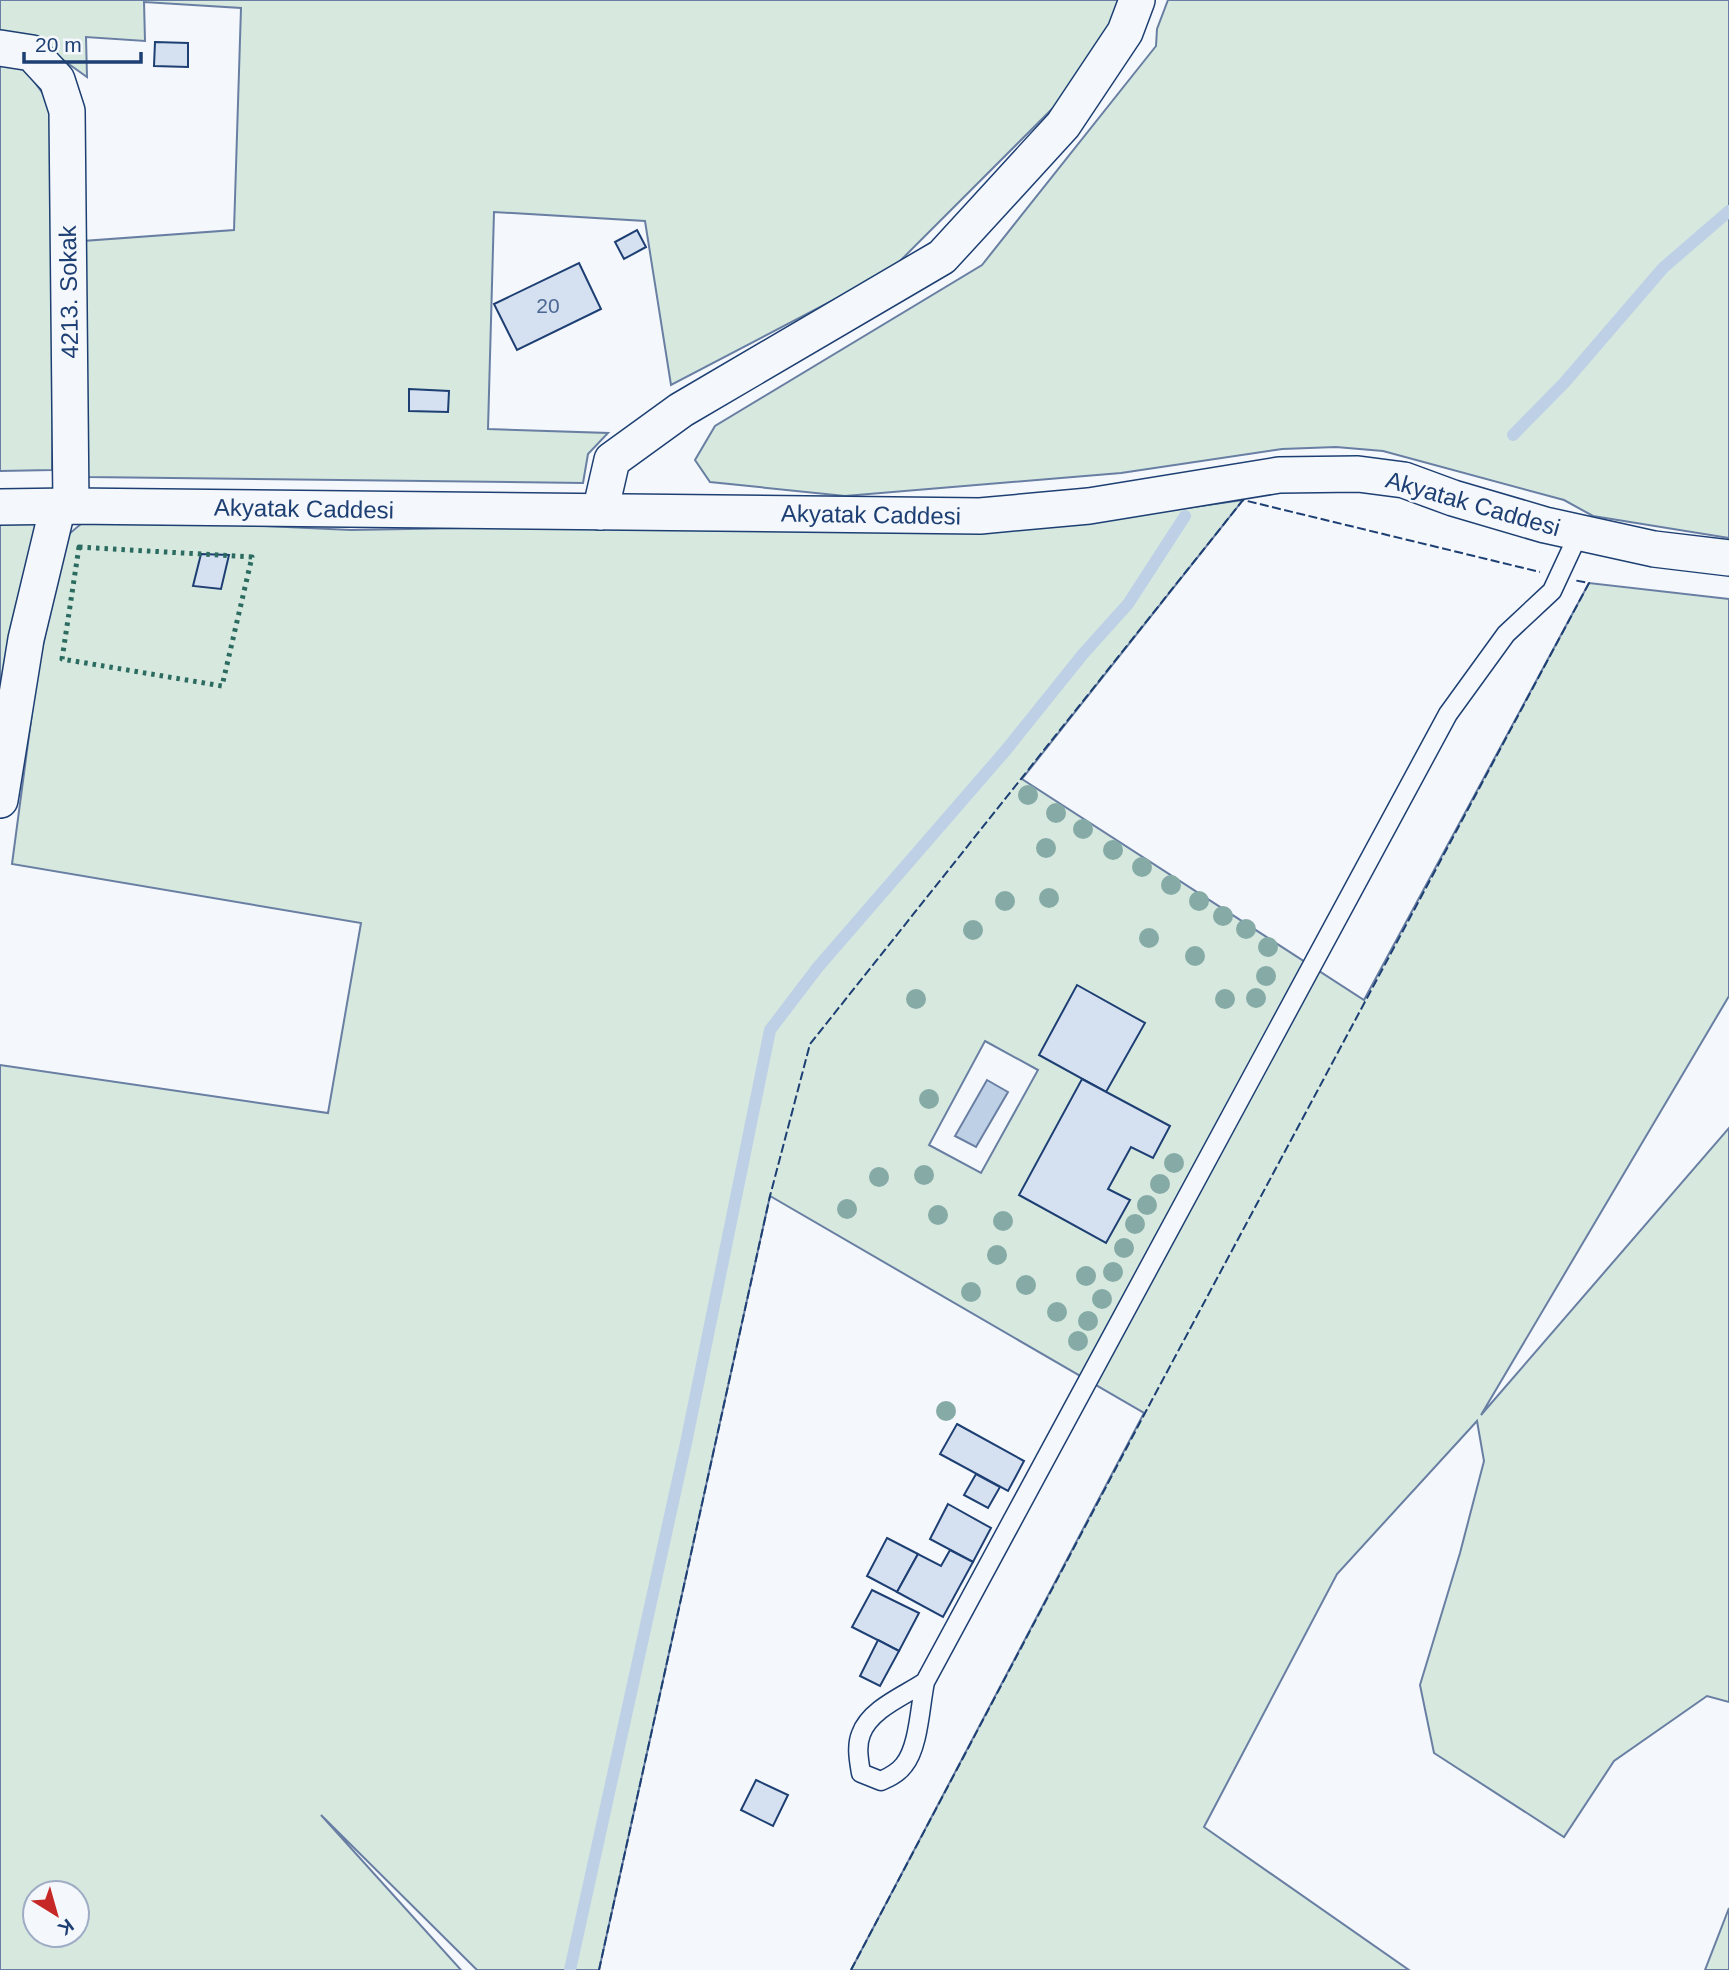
<svg xmlns="http://www.w3.org/2000/svg" width="1729" height="1970" viewBox="0 0 1729 1970" font-family="Helvetica,sans-serif">
  <style>
    .green { fill: #d7e8df; stroke: #687fa3; stroke-width: 2; fill-rule: evenodd }
    .water { fill: #bed0e5; stroke: #687fa3; stroke-width: 2 }
    .lines { fill: none; stroke-linecap: round; stroke-linejoin: round }
    .stream { stroke: #bed0e5; stroke-width: 12 }
    .building { fill: #d5e0f0; stroke: #1d3f73; stroke-width: 2 }
    .lane-casing { stroke: #1d3f73; stroke-width: 21 }
    .street-casing { stroke: #1d3f73; stroke-width: 38 }
    .lane { stroke: #f4f7fb; stroke-width: 18 }
    .street { stroke: #f4f7fb; stroke-width: 35 }
    .hedge { stroke: #2c6c60; stroke-width: 5; stroke-dasharray: 3.5 5; stroke-linecap: butt }
    .fence { stroke: #1d3f73; stroke-width: 2; stroke-dasharray: 9 3.5; stroke-linecap: butt }
    .tree { fill: #86aba6 }
    .labels { text-anchor: middle; stroke-width: 5; stroke-linejoin: round; paint-order: stroke }
    .number-label { font-size: 21px; fill: #4b6792 }
    .street-label { font-size: 24px; fill: #1d3f73; stroke: #f4f7fb }
  </style>
  <rect width="100%" height="100%" fill="#f4f7fb"/>
  <g class="green">
    <path d="M 0,0 L 1119,0 L 1119,10 L 1072,89 L 891,270 L 671,385 L 645,221 L 494,212 L 488,429 L 608,433 L 588,454 L 583,483 L 88,477 L 83,241 L 234,230 L 241,8 L 144,2 L 145,41 L 86,37 L 87,77 L 35,40 L 0,35 Z"/>
    <path d="M 1168,0 L 1729,0 L 1729,538 L 1593,516 L 1564,500 L 1383,451 L 1336,447 L 1282,449 L 1121,473 L 845,496 L 710,482 L 695,460 L 715,426 L 982,265 L 1156,46 L 1157,29 Z"/>
    <path d="M 0,58 L 21,63 L 56,112 L 52,470 L 0,471 Z"/>
    <path d="M 1243,500 L 1022,779 L 1364,1000 L 1589,583 L 1729,599 L 1729,996 L 1481,1415 L 1729,1128 L 1729,1702 L 1707,1696 L 1614,1761 L 1564,1837 L 1434,1753 L 1420,1685 L 1460,1553 L 1484,1461 L 1477,1421 L 1337,1574 L 1204,1827 L 1409,1970 L 851,1970 L 1144,1413 L 770,1196 L 599,1970 L 477,1970 L 321,1815 L 461,1970 L 0,1970 L 0,1065 L 328,1113 L 361,923 L 12,864 L 37,675 L 54,589 L 69,534 L 88,518 L 351,530 L 1122,517 ZM 985,1041 L 1038,1070 L 981,1173 L 929,1145 ZM 35,1893 L 77,1893 L 77,1935 L 35,1935 Z"/>
    <path d="M 44,523 L 0,693 L 0,524 Z"/>
    <path d="M 1729,1908 L 1729,1970 L 1705,1970 Z"/>
  </g>
  <path class="water" d="M 987,1080 L 1008,1092 L 976,1147 L 955,1136 Z"/>
  <g class="lines">
    <g class="stream">
      <path d="M 1513,435 L 1565,382 L 1663,268 L 1729,211"/>
      <path d="M 570,1970 L 686,1443 L 770,1030 L 818,967 L 1006,750 L 1083,654 L 1128,604 L 1185,516"/>
    </g>
  </g>
  <g class="building">
    <path d="M 155,42 L 188,43 L 188,67 L 154,66 Z"/>
    <path d="M 637,230 L 646,247 L 624,259 L 615,242 Z"/>
    <path d="M 579,263 L 601,309 L 517,350 L 494,304 Z"/>
    <path d="M 409,389 L 449,391 L 448,412 L 409,411 Z"/>
    <path d="M 201,554 L 229,555 L 221,589 L 193,586 Z"/>
    <path d="M 1077,985 L 1145,1023 L 1106,1092 L 1039,1055 Z"/>
    <path d="M 1082,1079 L 1170,1126 L 1153,1158 L 1131,1147 L 1108,1189 L 1130,1200 L 1106,1243 L 1019,1195 Z"/>
    <path d="M 957,1424 L 1024,1461 L 1008,1491 L 940,1454 Z"/>
    <path d="M 976,1474 L 1000,1487 L 988,1508 L 964,1495 Z"/>
    <path d="M 948,1504 L 991,1528 L 973,1562 L 930,1539 Z"/>
    <path d="M 887,1538 L 918,1554 L 897,1592 L 867,1576 Z"/>
    <path d="M 950,1550 L 973,1562 L 943,1617 L 897,1592 L 918,1554 L 941,1566 Z"/>
    <path d="M 872,1590 L 919,1613 L 899,1651 L 852,1627 Z"/>
    <path d="M 878,1640 L 899,1651 L 880,1686 L 860,1676 Z"/>
    <path d="M 756,1780 L 788,1795 L 773,1826 L 741,1810 Z"/>
  </g>
  <g class="lines">
    <defs>
      <path id="lane" d="M 925,1682 C 904,1696 870,1709 861,1734 C 856,1746 859,1761 861,1773 L 881,1781 C 890,1777 898,1773 904,1765 C 919,1747 920,1705 925,1682 L 1448,714 L 1506,634 L 1552,591 L 1579,533"/>
      <g id="street">
        <path d="M 0,48 L 32,53 L 57,80 L 67,111 L 71,506"/>
        <path d="M 0,507 L 71,506 L 980,516 L 1089,506 L 1279,475 L 1358,474 L 1404,480 L 1453,498 L 1545,525 L 1654,549 L 1729,558"/>
        <path d="M 600,512 L 612,460 L 681,410 L 942,257 L 1063,125 L 1125,32 L 1137,0"/>
        <path d="M 0,800 L 26,639 L 58,506"/>
      </g>
    </defs>
    <use href="#lane" class="lane-casing"/>
    <use href="#street" class="street-casing"/>
    <use href="#lane" class="lane"/>
    <use href="#street" class="street"/>
    <path class="hedge" d="M 79,547 L 252,557 L 222,686 L 62,659 Z"/>
    <g class="fence">
      <path d="M 599,1970 L 770,1196 L 810,1044 L 1243,500 L 1540,572"/>
      <path d="M 851,1970 L 1145,1413 L 1589,583 L 1573,580"/>
    </g>
  </g>
  <g class="tree">
    <circle cx="1028" cy="795" r="10"/>
    <circle cx="1056" cy="813" r="10"/>
    <circle cx="1083" cy="829" r="10"/>
    <circle cx="1046" cy="848" r="10"/>
    <circle cx="1113" cy="850" r="10"/>
    <circle cx="1142" cy="867" r="10"/>
    <circle cx="1171" cy="885" r="10"/>
    <circle cx="1049" cy="898" r="10"/>
    <circle cx="1005" cy="901" r="10"/>
    <circle cx="1199" cy="901" r="10"/>
    <circle cx="1223" cy="916" r="10"/>
    <circle cx="1246" cy="929" r="10"/>
    <circle cx="973" cy="930" r="10"/>
    <circle cx="1149" cy="938" r="10"/>
    <circle cx="1268" cy="947" r="10"/>
    <circle cx="1195" cy="956" r="10"/>
    <circle cx="1266" cy="976" r="10"/>
    <circle cx="1256" cy="998" r="10"/>
    <circle cx="916" cy="999" r="10"/>
    <circle cx="1225" cy="999" r="10"/>
    <circle cx="929" cy="1099" r="10"/>
    <circle cx="1174" cy="1163" r="10"/>
    <circle cx="924" cy="1175" r="10"/>
    <circle cx="879" cy="1177" r="10"/>
    <circle cx="1160" cy="1184" r="10"/>
    <circle cx="1147" cy="1205" r="10"/>
    <circle cx="847" cy="1209" r="10"/>
    <circle cx="938" cy="1215" r="10"/>
    <circle cx="1003" cy="1221" r="10"/>
    <circle cx="1135" cy="1224" r="10"/>
    <circle cx="1124" cy="1248" r="10"/>
    <circle cx="997" cy="1255" r="10"/>
    <circle cx="1113" cy="1272" r="10"/>
    <circle cx="1086" cy="1276" r="10"/>
    <circle cx="1026" cy="1285" r="10"/>
    <circle cx="971" cy="1292" r="10"/>
    <circle cx="1102" cy="1299" r="10"/>
    <circle cx="1057" cy="1312" r="10"/>
    <circle cx="1088" cy="1321" r="10"/>
    <circle cx="1078" cy="1341" r="10"/>
    <circle cx="946" cy="1411" r="10"/>
  </g>
  <g class="labels">
    <g class="number-label">
      <text x="548" y="313">20</text>
    </g>
    <g class="street-label">
      <text transform="translate(69 292) rotate(-91)" y="8">4213. Sokak</text>
      <text transform="translate(1473 504) rotate(16)" y="8">Akyatak Caddesi</text>
      <text transform="translate(304 509) rotate(1)" y="8">Akyatak Caddesi</text>
      <text transform="translate(871 515) rotate(1)" y="8">Akyatak Caddesi</text>
    </g>
  </g>
  <g transform="translate(56 1914) rotate(143)"><circle r="33" fill="#f4f7fb" stroke="#9eadc5" stroke-width="2"/>
  <path d="M0-5L12 26L0 18L-12 26Z" fill="#c62828"/>
  <text y="-10" font-size="19" font-weight="bold" text-anchor="middle" fill="#1d3f73">K</text>
  </g>
  <path d="M24 52v10h117v-10" fill="none" stroke="#1d3f73" stroke-width="3.5"/>
  <text x="35" y="52" font-size="21" fill="#1d3f73" stroke="#f4f7fb" stroke-width="5" paint-order="stroke">20 m</text>
</svg>
